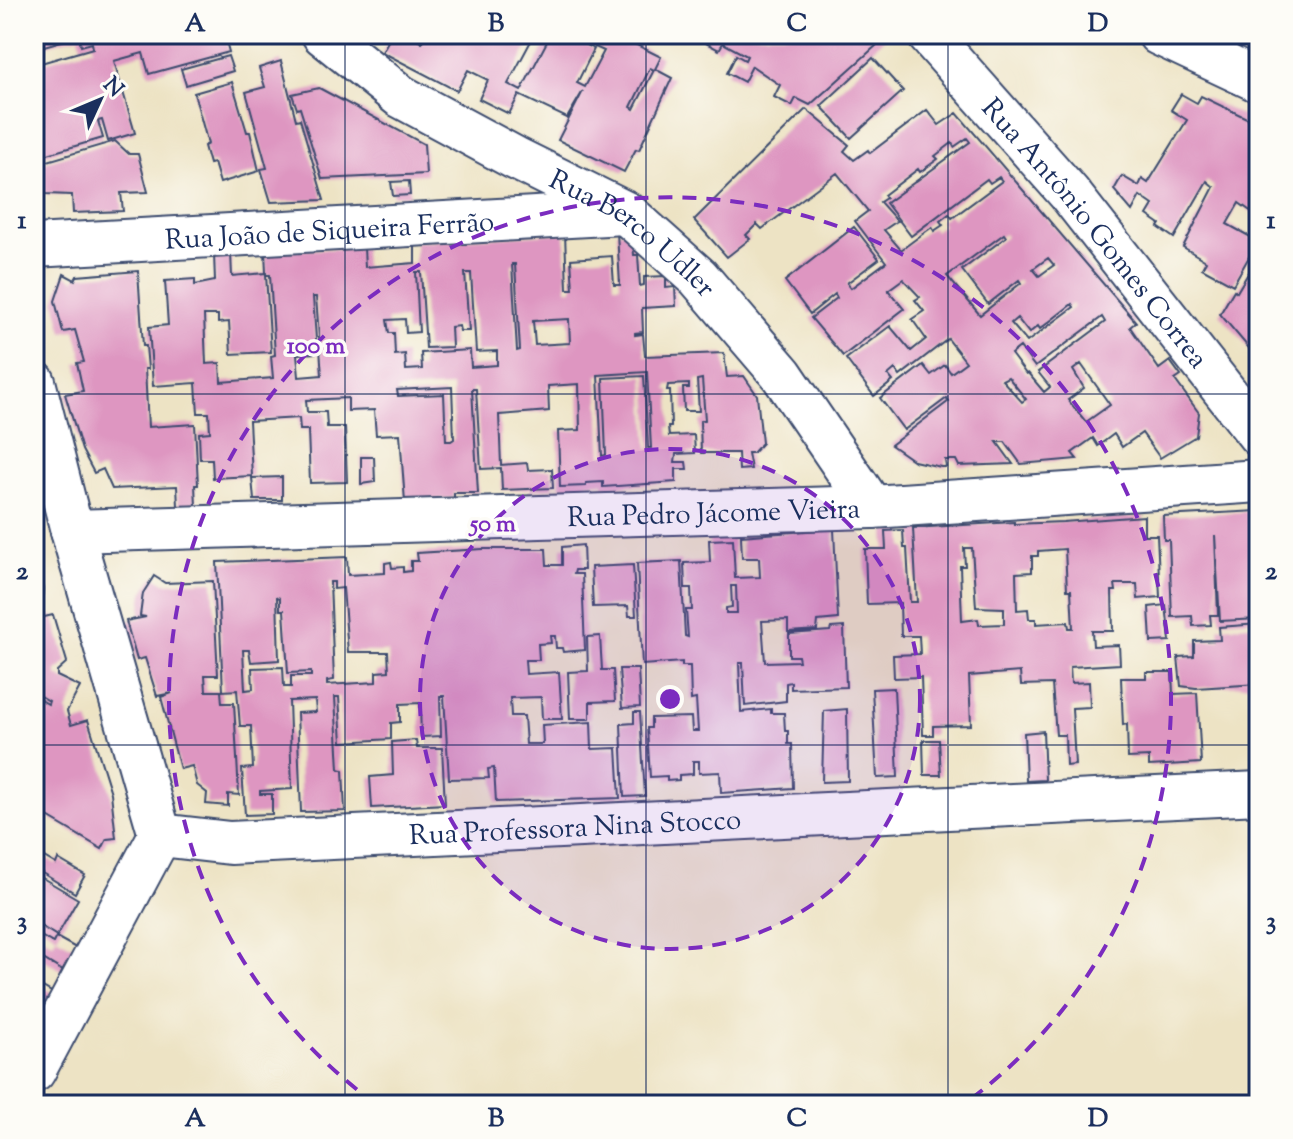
<svg xmlns="http://www.w3.org/2000/svg" width="1293" height="1139" viewBox="0 0 1293 1139" font-family="'Sorts Mill Goudy',serif">
  <style>
    .building { fill: #de96c1; fill-rule: evenodd }
    .lines { fill: none; stroke-linecap: round; stroke-linejoin: round }
    .minor-casing { stroke: #3a4a6d; stroke-width: 46 }
    .minor { stroke: #fff; stroke-width: 42 }
    .grid { fill: none; stroke: #1b2f5e; stroke-width: 2; stroke-opacity: 0.55 }
    .ring { fill: none; stroke: #7b2cbf; stroke-width: 4; stroke-dasharray: 14 10 }
    .labels { text-anchor: middle; stroke-width: 7; stroke-linejoin: round; paint-order: stroke }
    .street-label { font-size: 28px; fill: #1b2f5e; stroke: #fdfcf7 }
    .centre { fill: #7b2cbf; stroke: #fdfcf7; stroke-width: 4 }
    .ring-label { font-size: 24px; text-anchor: middle; font-weight: bold; fill: #7b2cbf; stroke: #fdfcf7; stroke-width: 7; stroke-linejoin: round; paint-order: stroke }
    .neatline { fill: none; stroke: #1b2f5e; stroke-width: 3 }
    .grid-label { font-size: 26px; text-anchor: middle; font-weight: bold; fill: #1b2f5e }
  </style>
  <rect width="100%" height="100%" fill="#fdfcf7"/>
  <filter id="ink" filterUnits="userSpaceOnUse"><feTurbulence type="fractalNoise" baseFrequency=".0125" numOctaves="2"/><feDisplacementMap in="SourceGraphic" scale="16" xChannelSelector="R" yChannelSelector="G"/><feConvolveMatrix kernelMatrix="1 2 1 2 8 2 1 2 1" color-interpolation-filters="sRGB"/></filter>
  <filter id="wash" filterUnits="userSpaceOnUse"><feTurbulence type="fractalNoise" baseFrequency=".006" numOctaves="4" result="noise"/><feDisplacementMap in="SourceGraphic" scale="32" xChannelSelector="R" yChannelSelector="G"/><feGaussianBlur stdDeviation="1.8" result="paint"/><feColorMatrix in="noise" values="0 0 0 0 0 0 0 0 0 0 0 0 0 0 0 0 0 1.4 0 .05"/><feComposite in="paint" operator="in"/></filter>
  <g filter="url(#wash)">
    <rect width="100%" height="100%" fill="#ede3c4"/>
    <g id="blocks">
      <g class="building">
        <path d="M 34,34 L 129,34 L 131,38 L 143,34 L 224,34 L 229,52 L 149,74 L 143,53 L 114,61 L 135,133 L 108,141 L 102,120 L 98,121 L 103,138 L 34,158 L 34,65 L 93,48 L 92,43 L 81,46 L 79,36 L 37,48 L 40,58 L 34,60 Z"/>
        <path d="M 392,34 L 418,34 L 416,38 L 422,42 L 426,34 L 517,34 L 531,41 L 508,84 L 521,91 L 551,34 L 591,34 L 586,45 L 594,49 L 577,83 L 585,87 L 604,51 L 595,47 L 602,34 L 615,34 L 661,57 L 655,69 L 672,78 L 639,150 L 636,149 L 624,172 L 558,140 L 583,91 L 567,118 L 519,95 L 509,114 L 479,99 L 488,80 L 468,70 L 457,91 L 382,52 ZM 650,68 L 654,70 L 634,109 L 631,107 Z"/>
        <path d="M 701,34 L 883,34 L 887,36 L 810,105 L 796,98 L 792,106 L 774,97 L 780,85 L 752,66 L 744,82 L 727,73 L 736,55 L 745,60 L 747,56 L 723,43 L 719,50 L 704,42 L 706,37 Z"/>
        <path d="M 228,56 L 233,71 L 186,85 L 181,69 Z"/>
        <path d="M 873,58 L 903,91 L 851,138 L 821,106 Z"/>
        <path d="M 281,61 L 296,120 L 300,119 L 324,200 L 271,202 L 261,169 L 267,168 L 246,92 L 265,87 L 259,68 Z"/>
        <path d="M 232,82 L 247,132 L 250,132 L 259,171 L 220,183 L 214,163 L 209,164 L 204,146 L 208,144 L 194,93 Z"/>
        <path d="M 319,88 L 424,144 L 426,174 L 322,179 L 300,108 L 297,109 L 292,94 Z"/>
        <path d="M 1181,94 L 1197,103 L 1201,96 L 1259,124 L 1259,217 L 1239,203 L 1227,224 L 1258,241 L 1233,285 L 1202,268 L 1206,261 L 1183,247 L 1214,187 L 1207,181 L 1174,238 L 1158,227 L 1160,224 L 1147,215 L 1153,205 L 1140,196 L 1132,211 L 1114,190 L 1122,176 L 1139,186 L 1142,179 L 1148,183 L 1187,120 L 1171,110 Z"/>
        <path d="M 806,109 L 849,145 L 844,151 L 854,160 L 868,150 L 870,153 L 927,110 L 939,125 L 957,113 L 1136,322 L 1130,327 L 1159,369 L 1170,361 L 1181,376 L 1175,380 L 1199,413 L 1196,436 L 1160,458 L 1142,433 L 1122,447 L 1114,434 L 1098,446 L 1093,438 L 1072,453 L 1077,459 L 1021,464 L 1005,442 L 997,442 L 1013,464 L 959,466 L 956,460 L 945,460 L 946,467 L 941,467 L 914,461 L 891,445 L 949,401 L 947,398 L 904,430 L 880,398 L 923,365 L 931,375 L 945,365 L 951,373 L 966,362 L 948,339 L 900,376 L 895,369 L 888,375 L 893,381 L 874,396 L 846,359 L 890,326 L 911,351 L 926,339 L 912,319 L 924,311 L 915,300 L 920,297 L 903,279 L 888,290 L 904,309 L 843,356 L 811,318 L 837,298 L 835,294 L 810,314 L 785,281 L 854,227 L 879,259 L 847,283 L 851,288 L 886,262 L 855,221 L 868,211 L 837,173 L 762,229 L 757,224 L 746,235 L 750,239 L 727,257 L 694,220 ZM 967,138 L 970,142 L 886,203 L 911,236 L 987,179 L 990,183 L 999,177 L 1002,181 L 952,218 L 949,214 L 940,221 L 943,225 L 934,231 L 932,227 L 901,250 L 884,230 L 897,221 L 880,202 L 886,198 L 884,195 L 918,169 L 920,172 L 938,159 L 935,156 L 952,143 L 954,147 ZM 1004,234 L 1006,237 L 962,270 L 988,304 L 1019,280 L 1021,283 L 980,315 L 947,276 ZM 1048,258 L 1054,265 L 1039,276 L 1033,269 ZM 1072,304 L 1074,307 L 1027,342 L 1011,323 L 1017,318 L 1029,333 L 1038,326 L 1040,329 ZM 1102,317 L 1105,322 L 1038,372 L 1050,387 L 1044,392 L 1028,373 L 1026,374 L 1011,354 L 1020,347 L 1035,367 ZM 1081,364 L 1110,405 L 1086,422 L 1068,400 L 1084,388 L 1073,370 ZM 1008,377 L 1013,383 L 1026,399 L 1022,402 L 1002,380 Z"/>
        <path d="M 115,141 L 129,154 L 138,154 L 148,192 L 121,193 L 123,211 L 73,213 L 72,195 L 46,194 L 34,184 L 34,165 Z"/>
        <path d="M 409,181 L 410,195 L 393,196 L 391,182 Z"/>
        <path d="M 632,231 L 634,255 L 638,255 L 640,286 L 644,285 L 644,277 L 666,276 L 666,288 L 675,287 L 676,306 L 642,308 L 643,332 L 635,333 L 635,335 L 643,334 L 645,356 L 724,353 L 727,377 L 744,376 L 757,395 L 762,443 L 753,453 L 748,453 L 751,469 L 739,470 L 738,453 L 701,453 L 700,421 L 705,420 L 702,379 L 697,380 L 699,411 L 684,411 L 683,388 L 689,388 L 689,384 L 668,385 L 667,390 L 670,390 L 671,427 L 668,427 L 669,436 L 694,435 L 695,453 L 676,454 L 675,462 L 686,462 L 687,469 L 676,469 L 676,482 L 603,487 L 603,482 L 586,483 L 586,486 L 560,487 L 558,431 L 580,430 L 579,384 L 548,386 L 549,411 L 499,415 L 501,465 L 527,463 L 528,470 L 552,469 L 553,488 L 502,490 L 501,468 L 481,469 L 476,389 L 472,389 L 478,493 L 454,493 L 454,498 L 405,502 L 400,434 L 376,435 L 374,410 L 348,411 L 348,398 L 306,400 L 307,412 L 326,412 L 327,427 L 345,427 L 347,482 L 310,483 L 308,430 L 300,430 L 299,418 L 249,421 L 252,476 L 213,478 L 212,459 L 200,459 L 199,433 L 210,432 L 209,413 L 198,413 L 196,383 L 153,386 L 149,327 L 168,325 L 165,281 L 195,279 L 195,285 L 215,281 L 214,254 L 231,253 L 232,276 L 266,273 L 265,251 L 364,248 L 365,267 L 415,263 L 415,242 L 565,233 L 567,289 L 573,289 L 571,259 L 612,256 L 614,285 L 620,285 L 617,232 ZM 512,264 L 515,264 L 520,350 L 517,351 ZM 416,272 L 421,272 L 426,348 L 452,347 L 451,327 L 459,326 L 460,331 L 469,331 L 465,273 L 471,273 L 476,352 L 497,351 L 497,365 L 471,367 L 470,350 L 421,353 L 422,369 L 406,370 L 405,354 L 395,355 L 394,333 L 389,333 L 387,320 L 405,319 L 406,333 L 419,332 ZM 266,275 L 270,275 L 275,355 L 271,356 L 273,378 L 221,382 L 220,363 L 206,364 L 204,315 L 218,315 L 218,323 L 229,322 L 231,354 L 271,352 ZM 313,297 L 316,297 L 322,375 L 299,377 L 297,354 L 317,353 ZM 569,319 L 570,343 L 535,345 L 533,321 ZM 647,372 L 651,448 L 648,448 L 644,376 L 603,378 L 606,455 L 602,456 L 598,375 ZM 452,387 L 454,439 L 451,441 L 446,441 L 444,394 L 398,396 L 397,390 Z"/>
        <path d="M 1259,255 L 1259,360 L 1220,314 L 1234,290 L 1237,292 Z"/>
        <path d="M 138,271 L 143,346 L 146,346 L 148,369 L 145,369 L 148,427 L 195,424 L 198,485 L 195,485 L 196,506 L 178,506 L 177,486 L 112,489 L 103,469 L 94,473 L 82,450 L 65,394 L 83,391 L 77,363 L 84,362 L 75,330 L 63,332 L 55,301 L 64,274 L 75,280 L 77,276 Z"/>
        <path d="M 361,457 L 374,457 L 375,482 L 361,484 Z"/>
        <path d="M 282,477 L 282,500 L 254,500 L 252,478 Z"/>
        <path d="M 1258,511 L 1259,619 L 1220,621 L 1215,535 L 1218,615 L 1210,615 L 1211,625 L 1193,626 L 1192,616 L 1172,617 L 1169,540 L 1164,540 L 1163,516 Z"/>
        <path d="M 1144,516 L 1144,535 L 1157,535 L 1160,597 L 1138,599 L 1137,584 L 1115,584 L 1116,591 L 1112,591 L 1113,631 L 1092,631 L 1093,646 L 1119,645 L 1120,664 L 1070,667 L 1071,683 L 1089,682 L 1090,707 L 1072,708 L 1075,765 L 1066,766 L 1065,735 L 1056,735 L 1052,684 L 1021,685 L 1020,672 L 969,676 L 971,725 L 933,726 L 933,735 L 923,735 L 921,677 L 894,678 L 893,655 L 920,654 L 919,636 L 901,636 L 900,603 L 867,604 L 865,549 L 886,549 L 885,531 L 903,530 L 904,548 L 907,548 L 910,602 L 917,602 L 913,528 L 1014,522 L 1014,524 L 1063,522 ZM 964,548 L 972,548 L 976,607 L 1004,608 L 1004,624 L 979,625 L 978,619 L 962,621 L 960,566 L 965,566 ZM 1065,549 L 1067,590 L 1071,590 L 1073,628 L 1069,628 L 1068,622 L 1036,624 L 1036,619 L 1029,619 L 1028,609 L 1017,610 L 1016,573 L 1032,572 L 1032,556 L 1038,556 L 1038,551 Z"/>
        <path d="M 834,529 L 838,619 L 818,621 L 817,630 L 788,632 L 788,620 L 762,621 L 765,662 L 799,661 L 798,656 L 789,656 L 789,634 L 830,631 L 831,628 L 844,627 L 846,687 L 791,689 L 791,682 L 786,683 L 786,701 L 745,706 L 743,663 L 739,663 L 741,712 L 771,709 L 771,713 L 784,713 L 785,731 L 788,731 L 788,744 L 792,744 L 793,788 L 721,793 L 720,772 L 699,773 L 699,761 L 693,761 L 693,774 L 679,775 L 679,780 L 667,781 L 667,776 L 650,777 L 647,728 L 651,728 L 651,718 L 691,717 L 692,731 L 698,731 L 696,699 L 691,700 L 690,666 L 682,666 L 682,662 L 642,665 L 637,563 L 681,561 L 685,636 L 688,637 L 686,610 L 692,610 L 691,588 L 685,588 L 684,563 L 710,562 L 709,540 L 733,539 L 735,578 L 760,577 L 759,558 L 742,558 L 741,536 ZM 731,586 L 736,586 L 737,613 L 726,613 L 726,608 L 732,607 Z"/>
        <path d="M 583,545 L 584,570 L 575,570 L 574,574 L 582,574 L 585,650 L 563,652 L 562,648 L 556,648 L 555,636 L 550,636 L 551,643 L 538,644 L 539,660 L 525,660 L 526,674 L 559,672 L 562,719 L 542,719 L 541,697 L 510,698 L 511,716 L 524,716 L 526,744 L 543,744 L 542,725 L 591,722 L 592,749 L 617,748 L 620,798 L 496,802 L 494,768 L 488,769 L 489,778 L 449,779 L 444,696 L 440,696 L 441,736 L 421,737 L 420,703 L 400,704 L 400,722 L 391,723 L 391,739 L 342,742 L 339,697 L 335,697 L 339,769 L 343,770 L 345,811 L 301,812 L 297,713 L 316,712 L 315,700 L 289,701 L 292,789 L 260,791 L 260,794 L 272,794 L 272,814 L 245,815 L 242,769 L 253,768 L 251,726 L 240,726 L 237,690 L 223,691 L 217,562 L 347,557 L 348,575 L 385,573 L 385,563 L 391,562 L 392,568 L 403,567 L 403,572 L 411,571 L 411,561 L 418,561 L 417,553 L 483,549 L 546,549 L 547,565 L 562,565 L 562,547 ZM 330,582 L 334,582 L 334,589 L 343,588 L 348,652 L 388,652 L 389,671 L 376,672 L 376,682 L 327,685 L 327,681 L 334,680 ZM 277,597 L 280,598 L 280,610 L 284,610 L 288,673 L 311,672 L 311,676 L 291,676 L 291,687 L 284,687 L 283,667 L 252,668 L 253,689 L 245,690 L 243,650 L 249,650 L 251,662 L 279,660 Z"/>
        <path d="M 35,557 L 43,589 L 40,618 L 53,615 L 67,662 L 57,671 L 57,676 L 80,687 L 67,711 L 71,725 L 88,720 L 111,793 L 116,838 L 107,839 L 102,849 L 34,809 L 34,696 L 48,704 L 49,701 L 34,692 Z"/>
        <path d="M 633,565 L 636,616 L 629,616 L 628,606 L 593,607 L 591,567 Z"/>
        <path d="M 154,576 L 165,583 L 213,581 L 218,675 L 205,675 L 206,691 L 221,691 L 222,703 L 234,703 L 239,795 L 228,794 L 228,806 L 206,804 L 207,793 L 197,785 L 192,766 L 180,769 L 161,697 L 172,693 L 157,696 L 145,658 L 137,660 L 126,621 L 146,617 L 140,616 L 143,593 Z"/>
        <path d="M 1166,605 L 1170,641 L 1151,642 L 1149,607 Z"/>
        <path d="M 1259,624 L 1259,684 L 1196,688 L 1181,686 L 1178,657 L 1194,656 L 1194,641 L 1220,640 L 1219,627 Z"/>
        <path d="M 600,636 L 602,670 L 613,670 L 615,701 L 590,702 L 590,719 L 570,719 L 568,672 L 588,671 L 587,637 Z"/>
        <path d="M 619,669 L 638,669 L 640,707 L 622,708 Z"/>
        <path d="M 1146,672 L 1172,672 L 1173,694 L 1197,693 L 1201,763 L 1149,766 L 1149,757 L 1128,758 L 1127,724 L 1123,725 L 1121,678 L 1146,678 Z"/>
        <path d="M 894,688 L 898,777 L 877,778 L 872,689 Z"/>
        <path d="M 847,709 L 848,781 L 822,782 L 824,711 Z"/>
        <path d="M 634,712 L 640,712 L 645,796 L 624,797 L 621,724 L 634,723 Z"/>
        <path d="M 1043,731 L 1045,780 L 1026,781 L 1024,733 Z"/>
        <path d="M 416,740 L 417,748 L 442,748 L 445,804 L 372,808 L 370,777 L 393,775 L 392,742 Z"/>
        <path d="M 923,740 L 939,740 L 941,775 L 924,775 Z"/>
        <path d="M 34,851 L 56,864 L 58,859 L 85,875 L 75,893 L 34,868 Z"/>
        <path d="M 34,873 L 78,899 L 57,936 L 34,922 Z"/>
        <path d="M 34,932 L 53,943 L 56,937 L 76,948 L 63,971 L 43,959 L 34,976 Z"/>
        <path d="M 34,982 L 53,993 L 41,1015 L 34,1011 Z"/>
      </g>
    </g>
  </g>
  <g filter="url(#ink)">
    <use href="#blocks" fill-opacity="0" stroke="#3a4a6d" stroke-width="2"/>
    <g class="lines">
      <defs>
        <g id="minor">
          <path id="s1" d="M 323,34 L 400,96 L 515,158 L 626,213 L 698,277 L 782,375 L 872,507"/>
          <path id="s2" d="M 928,34 L 1069,193 L 1259,435"/>
          <path d="M 1159,34 L 1259,81"/>
          <path id="s3" d="M 34,246 L 624,213"/>
          <path d="M 34,382 L 72,531 L 160,835"/>
          <path id="s4" d="M 72,531 L 872,507 L 1259,481"/>
          <path id="s5" d="M 160,835 L 230,843 L 1259,793"/>
          <path d="M 34,1071 L 160,835"/>
        </g>
      </defs>
      <use href="#minor" class="minor-casing"/>
      <use href="#minor" class="minor"/>
    </g>
  </g>
  <path class="grid" d="M 345,34 L 345,1105M 646,34 L 646,1105M 948,34 L 948,1105M 34,394 L 1259,394M 34,745 L 1259,745"/>
  <circle cx="670" cy="699" r="250" fill="#7b2cbf" fill-opacity=".12"/>
  <g class="ring">
    <circle cx="670" cy="699" r="250"/>
    <path d="M376 1104A501 501 0 1 1 964 1104"/>
  </g>
  <g class="labels">
    <g class="street-label">
      <text dy="10" stroke="none"><textPath href="#s3" startOffset="296">Rua João de Siqueira Ferrão</textPath></text>
      <text dy="10" stroke="none"><textPath href="#s2" startOffset="260">Rua Antônio Gomes Correa</textPath></text>
      <text dy="10" stroke="none"><textPath href="#s1" startOffset="370">Rua Berco Udler</textPath></text>
      <text dy="10" stroke="none"><textPath href="#s4" startOffset="642">Rua Pedro Jácome Vieira</textPath></text>
      <text dy="10" stroke="none"><textPath href="#s5" startOffset="416">Rua Professora Nina Stocco</textPath></text>
    </g>
  </g>
  <circle cx="670" cy="699" r="12" class="centre"/>
  <g class="ring-label">
    <text x="316" y="353">100 m</text>
    <text x="493" y="531">50 m</text>
  </g>
  <rect width="1293" height="1139" fill="none" stroke="#fdfcf7" stroke-width="88"/>
  <g transform="translate(100 100) rotate(46)" stroke="#fdfcf7" stroke-width="6" paint-order="stroke">
  <path d="M0-6L14 30L0 20L-14 30Z" fill="#1b2f5e"/>
  <text y="-12" font-size="22" font-weight="bold" text-anchor="middle" fill="#1b2f5e">N</text>
  </g>
  <rect x="44" y="44" width="1205" height="1051" class="neatline"/>
  <g class="grid-label">
    <text x="195" y="31">A</text>
    <text x="496" y="31">B</text>
    <text x="797" y="31">C</text>
    <text x="1098" y="31">D</text>
    <text x="22" y="228">1</text>
    <text x="1271" y="228">1</text>
    <text x="22" y="579">2</text>
    <text x="1271" y="579">2</text>
    <text x="22" y="929">3</text>
    <text x="1271" y="929">3</text>
    <text x="195" y="1126">A</text>
    <text x="496" y="1126">B</text>
    <text x="797" y="1126">C</text>
    <text x="1098" y="1126">D</text>
  </g>
</svg>
